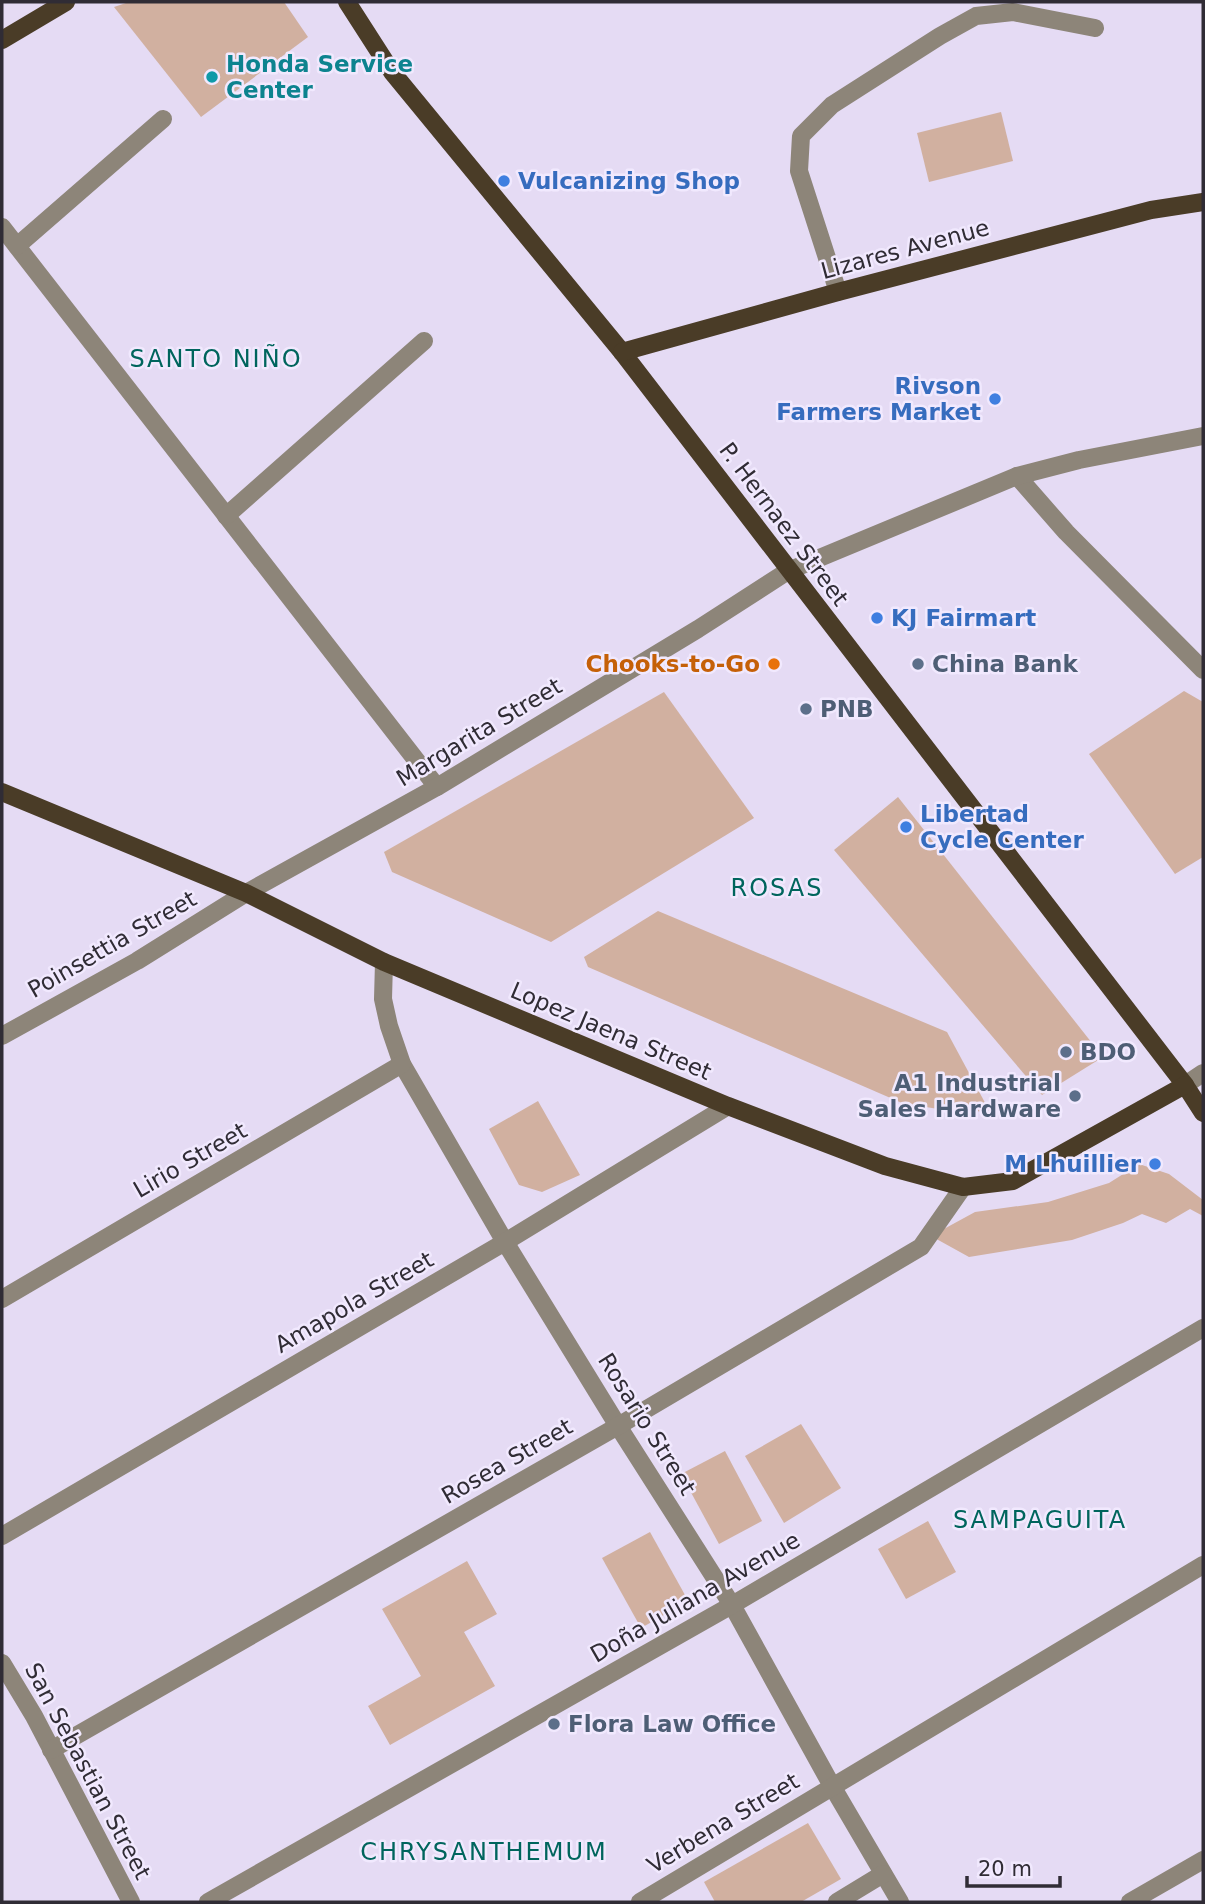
<svg xmlns="http://www.w3.org/2000/svg" width="1205" height="1904" viewBox="0 0 1205 1904" font-family="'DejaVu Sans',sans-serif">
  <style>
    .building { fill: #d1b0a0 }
    .lines { fill: none; stroke-linecap: round; stroke-linejoin: round }
    .minor { stroke: #8d8579; stroke-width: 18 }
    .major { stroke: #4a3c27; stroke-width: 18 }
    .culture-dot { fill: #0f9aa8; stroke: #f1e9fe; stroke-width: 2.5 }
    .shop-dot { fill: #3f7fe0; stroke: #f1e9fe; stroke-width: 2.5 }
    .food-dot { fill: #e8710a; stroke: #f1e9fe; stroke-width: 2.5 }
    .service-dot { fill: #5c6f8a; stroke: #f1e9fe; stroke-width: 2.5 }
    .labels { text-anchor: middle; stroke-width: 5; stroke-linejoin: round; paint-order: stroke }
    .culture-label { font-size: 23px; font-weight: bold; fill: #0d838f; stroke: #f1e9fe; text-anchor: start }
    .shop-label { font-size: 23px; font-weight: bold; fill: #366cbe; stroke: #f1e9fe; text-anchor: start }
    .street-label { font-size: 23px; fill: #302c35; stroke: #f1e9fe }
    .food-label { font-size: 23px; font-weight: bold; fill: #c56008; stroke: #f1e9fe; text-anchor: end }
    .service-label { font-size: 23px; font-weight: bold; fill: #4e5e75; stroke: #f1e9fe; text-anchor: start }
    .neighbourhood-label { font-size: 24px; letter-spacing: 2px; fill: #00655d; stroke: #f1e9fe }
  </style>
  <rect width="100%" height="100%" fill="#e5dbf4"/>
  <g class="building">
    <path d="M 129,2 L 284,2 L 308,37 L 201,117 L 114,7 Z"/>
    <path d="M 1001,112 L 1013,161 L 929,182 L 917,133 Z"/>
    <path d="M 1184,691 L 1203,702 L 1203,857 L 1175,874 L 1089,754 Z"/>
    <path d="M 664,692 L 754,818 L 551,942 L 392,872 L 384,852 Z"/>
    <path d="M 898,797 L 1103,1057 L 1042,1095 L 834,850 Z"/>
    <path d="M 658,911 L 947,1032 L 990,1112 L 938,1109 L 902,1103 L 588,967 L 584,957 Z"/>
    <path d="M 538,1101 L 580,1175 L 542,1192 L 519,1185 L 489,1129 Z"/>
    <path d="M 1139,1164 L 1169,1174 L 1203,1200 L 1203,1216 L 1190,1209 L 1166,1223 L 1142,1214 L 1123,1223 L 1072,1240 L 969,1257 L 931,1236 L 975,1212 L 1048,1202 L 1109,1183 Z"/>
    <path d="M 801,1424 L 841,1488 L 784,1523 L 745,1456 Z"/>
    <path d="M 725,1451 L 762,1521 L 719,1544 L 681,1474 Z"/>
    <path d="M 928,1521 L 956,1572 L 906,1599 L 878,1549 Z"/>
    <path d="M 650,1532 L 685,1595 L 678,1607 L 641,1628 L 602,1558 Z"/>
    <path d="M 467,1561 L 497,1614 L 464,1632 L 495,1686 L 390,1745 L 368,1706 L 421,1676 L 382,1609 Z"/>
    <path d="M 808,1823 L 841,1879 L 801,1902 L 715,1902 L 704,1882 Z"/>
  </g>
  <g class="lines">
    <g class="minor">
      <path d="M 2,227 L 437,787"/>
      <path d="M 17,246 L 163,119"/>
      <path d="M 838,292 L 799,171 L 801,136 L 832,105 L 940,36 L 976,16 L 1013,12 L 1095,28"/>
      <path d="M 1017,476 L 1066,532 L 1203,670"/>
      <path d="M 226,516 L 424,341"/>
      <path d="M 384,962 L 383,999 L 389,1026 L 402,1064 L 505,1242 L 618,1426 L 732,1605 L 832,1786 L 900,1902"/>
      <path d="M 2,1036 L 137,961 L 246,893 L 437,787 L 698,629 L 788,571 L 1017,476 L 1079,460 L 1203,436"/>
      <path d="M 1185,1085 L 1203,1073"/>
      <path d="M 2,1299 L 402,1064"/>
      <path d="M 2,1536 L 505,1242 L 728,1106"/>
      <path d="M 2,1663 L 34,1716 L 131,1902"/>
      <path d="M 51,1750 L 618,1426 L 921,1247 L 963,1187"/>
      <path d="M 208,1902 L 732,1605 L 1203,1328"/>
      <path d="M 640,1902 L 1203,1565"/>
      <path d="M 837,1902 L 883,1874"/>
      <path d="M 1130,1902 L 1203,1860"/>
    </g>
    <g class="major">
      <path d="M 347,2 L 392,72 L 622,352 L 1185,1085 L 1203,1113"/>
      <path d="M 2,40 L 66,2"/>
      <path d="M 622,352 L 838,292 L 1151,210 L 1203,202"/>
      <path d="M 2,792 L 246,893 L 384,962 L 728,1106 L 885,1166 L 963,1187 L 1013,1181 L 1185,1085"/>
    </g>
  </g>
  <circle class="culture-dot" cx="212" cy="77" r="7"/>
  <g class="shop-dot">
    <circle cx="504" cy="181" r="7"/>
    <circle cx="995" cy="399" r="7"/>
    <circle cx="877" cy="618" r="7"/>
    <circle cx="906" cy="827" r="7"/>
    <circle cx="1155" cy="1164" r="7"/>
  </g>
  <circle class="food-dot" cx="774" cy="664" r="7"/>
  <g class="service-dot">
    <circle cx="918" cy="664" r="7"/>
    <circle cx="806" cy="709" r="7"/>
    <circle cx="1066" cy="1052" r="7"/>
    <circle cx="1075" cy="1096" r="7"/>
    <circle cx="554" cy="1724" r="7"/>
  </g>
  <g class="labels">
    <g class="culture-label">
      <text x="226" y="72">Honda Service<tspan x="226" dy="26">Center</tspan></text>
    </g>
    <g class="shop-label">
      <text x="518" y="189">Vulcanizing Shop</text>
      <text x="981" y="394" text-anchor="end">Rivson<tspan x="981" dy="26">Farmers Market</tspan></text>
      <text x="891" y="626">KJ Fairmart</text>
      <text x="920" y="822">Libertad<tspan x="920" dy="26">Cycle Center</tspan></text>
      <text x="1141" y="1172" text-anchor="end">M Lhuillier</text>
    </g>
    <g class="street-label">
      <text transform="translate(905 249) rotate(-15)" y="8">Lizares Avenue</text>
      <text transform="translate(784 524) rotate(53)" y="8">P. Hernaez Street</text>
      <text transform="translate(479 732) rotate(-31)" y="8">Margarita Street</text>
      <text transform="translate(112 944) rotate(-30)" y="8">Poinsettia Street</text>
      <text transform="translate(611 1031) rotate(23)" y="8">Lopez Jaena Street</text>
      <text transform="translate(190 1160) rotate(-30)" y="8">Lirio Street</text>
      <text transform="translate(354 1302) rotate(-30)" y="8">Amapola Street</text>
      <text transform="translate(647 1424) rotate(58)" y="8">Rosario Street</text>
      <text transform="translate(507 1461) rotate(-30)" y="8">Rosea Street</text>
      <text transform="translate(695 1597) rotate(-30)" y="8">Doña Juliana Avenue</text>
      <text transform="translate(88 1771) rotate(62)" y="8">San Sebastian Street</text>
      <text transform="translate(723 1823) rotate(-31)" y="8">Verbena Street</text>
    </g>
    <g class="food-label">
      <text x="760" y="672">Chooks-to-Go</text>
    </g>
    <g class="service-label">
      <text x="932" y="672">China Bank</text>
      <text x="820" y="717">PNB</text>
      <text x="1080" y="1060">BDO</text>
      <text x="1061" y="1091" text-anchor="end">A1 Industrial<tspan x="1061" dy="26">Sales Hardware</tspan></text>
      <text x="568" y="1732">Flora Law Office</text>
    </g>
    <g class="neighbourhood-label">
      <text x="216" y="367">SANTO NIÑO</text>
      <text x="777" y="896">ROSAS</text>
      <text x="1040" y="1528">SAMPAGUITA</text>
      <text x="484" y="1860">CHRYSANTHEMUM</text>
    </g>
  </g>
  <rect width="1205" height="1904" fill="none" stroke="#302c35" stroke-width="7"/>
  <path d="M967 1876v10h93v-10" fill="none" stroke="#302c35" stroke-width="3.5"/>
  <text x="978" y="1876" font-size="21" fill="#302c35" stroke="#f1e9fe" stroke-width="5" paint-order="stroke">20 m</text>
</svg>
